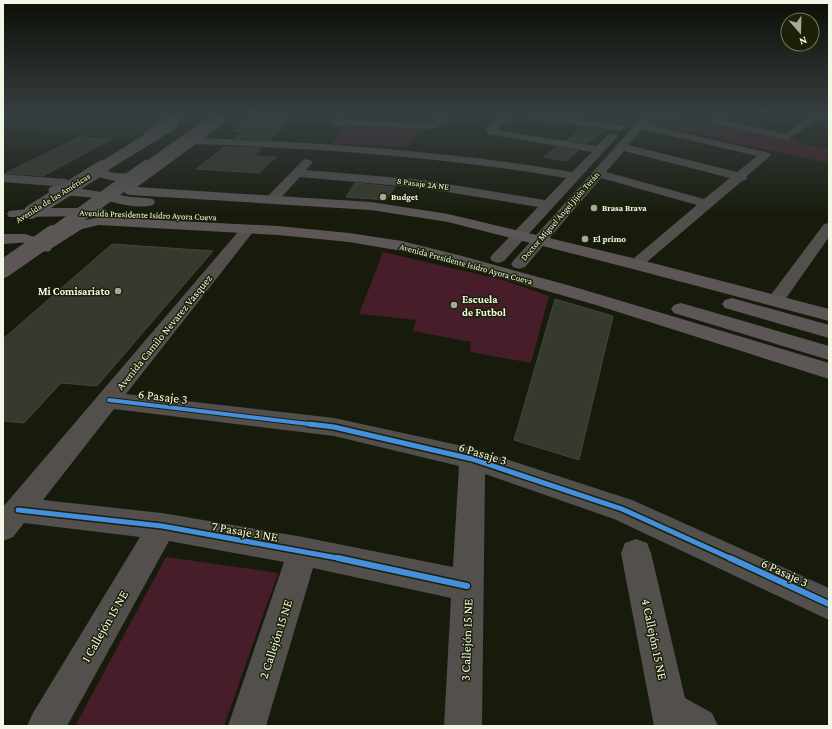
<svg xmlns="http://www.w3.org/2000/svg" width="832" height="729" viewBox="0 0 832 729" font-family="'Crimson Pro',serif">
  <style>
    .built { fill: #212808 }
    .green { fill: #461d29 }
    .building { fill: #36392e; stroke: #424639 }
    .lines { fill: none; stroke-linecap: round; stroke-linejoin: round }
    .minor { fill: #524f4d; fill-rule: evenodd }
    .major { fill: #5c5656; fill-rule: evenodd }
    .major-bridge-far2 { stroke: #5c5656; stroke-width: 11 }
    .major-bridge-far1 { stroke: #5c5656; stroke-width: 14 }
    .major-bridge { stroke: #5c5656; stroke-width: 18 }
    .cycleway-far2-casing { stroke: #1a2106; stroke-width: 6 }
    .cycleway-far1-casing { stroke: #1a2106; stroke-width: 8 }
    .cycleway-casing { stroke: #1a2106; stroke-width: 9 }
    .cycleway-far2 { stroke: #468fdf; stroke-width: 4 }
    .cycleway-far1 { stroke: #468fdf; stroke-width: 5 }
    .cycleway { stroke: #468fdf; stroke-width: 6 }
    .poi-dot { fill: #a5aa9a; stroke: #1a2106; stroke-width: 1.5 }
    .labels { text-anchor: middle; stroke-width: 3; stroke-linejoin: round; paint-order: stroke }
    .far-street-label { font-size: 9px; fill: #f2f7e6; stroke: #1a2106 }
    .far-poi-label { font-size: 9px; font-weight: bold; fill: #f2f7e6; stroke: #1a2106; text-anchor: start }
    .poi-label { font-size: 11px; font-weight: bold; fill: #f2f7e6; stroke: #1a2106; text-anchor: end }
    .street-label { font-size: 11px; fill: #f2f7e6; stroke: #1a2106 }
    .near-street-label { font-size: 13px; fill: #f2f7e6; stroke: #1a2106 }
  </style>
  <rect width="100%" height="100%" fill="#171b0c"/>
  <path class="built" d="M 3,115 L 158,115 L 150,128 L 131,139 L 3,130 Z"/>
  <g class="green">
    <path d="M 659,115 L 670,115 L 704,122 L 708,121 L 788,138 L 797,141 L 798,143 L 829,150 L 829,163 L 649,124 Z"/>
    <path d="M 343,126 L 419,129 L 408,147 L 332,144 Z"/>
    <path d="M 383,252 L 503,280 L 549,296 L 531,363 L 470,352 L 471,342 L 413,331 L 416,320 L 359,314 Z"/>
    <path d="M 166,557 L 278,573 L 224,726 L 75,726 Z"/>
  </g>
  <g class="building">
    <path d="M 250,115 L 293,115 L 270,140 L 234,138 L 243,131 L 233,131 Z"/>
    <path d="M 583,127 L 604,131 L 588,143 L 567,140 Z"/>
    <path d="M 79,137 L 112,139 L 43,176 L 6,173 Z"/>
    <path d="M 224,147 L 261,148 L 254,156 L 276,157 L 259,173 L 196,169 Z"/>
    <path d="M 557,147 L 578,151 L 566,161 L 544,157 Z"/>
    <path d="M 355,183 L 395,187 L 386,200 L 346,197 Z"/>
    <path d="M 112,244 L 213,251 L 97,386 L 61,383 L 24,423 L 3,421 L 3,339 Z"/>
    <path d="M 555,299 L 613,316 L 579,460 L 514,440 Z"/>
  </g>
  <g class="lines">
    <g class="minor">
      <path d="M 435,115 L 445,115 L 438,127 L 427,129 L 336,125 L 331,122 L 336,119 L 427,123 L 431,123 Z"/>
      <path d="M 502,115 L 513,115 L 497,130 L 597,146 L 609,134 L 617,134 L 618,136 L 504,261 L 498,263 L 492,261 L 490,258 L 492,255 L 538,207 L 423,188 L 300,177 L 277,202 L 267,202 L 265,199 L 303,160 L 307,159 L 313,162 L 306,170 L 423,180 L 545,200 L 566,178 C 443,157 318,148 193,144 L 188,141 L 193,138 C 320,142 446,151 572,172 L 592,152 L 488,134 L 486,130 L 487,128 Z"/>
      <path d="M 525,115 L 551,115 L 621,125 L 626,128 L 621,131 L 530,118 Z"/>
      <path d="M 644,115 L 654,115 L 647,124 L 769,153 L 771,155 L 747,176 L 746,180 L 742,181 L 641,267 L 635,269 L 629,267 L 627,264 L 697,205 L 601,178 L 525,267 L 519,269 L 513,267 L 511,264 L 513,261 ZM 642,129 L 757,156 L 737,172 L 628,145 ZM 624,151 L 730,178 L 704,199 L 606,172 Z"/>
      <path d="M 717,115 L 729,115 L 723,120 L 785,134 L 812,115 L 823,115 L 787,140 L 714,123 L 711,120 Z"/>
      <path d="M 3,174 L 66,179 L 72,183 L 66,187 L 3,182 Z"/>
      <path d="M 829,223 L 829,237 L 782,304 L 776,305 L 770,304 L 767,300 L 824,224 Z"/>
      <path d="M 248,225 L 253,226 L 255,229 L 253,232 L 126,394 L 334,418 L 472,448 L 632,500 L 829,588 L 829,620 L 614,519 L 485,474 L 482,726 L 444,726 L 451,598 L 313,568 L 266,726 L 228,726 L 284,562 L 169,541 L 67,726 L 27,726 L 33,713 L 140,537 L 24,523 L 13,537 L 3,541 L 3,507 L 243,226 ZM 114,409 L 334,436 L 459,466 L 453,567 L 303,537 L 162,513 L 43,500 Z"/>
      <path d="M 636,539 L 647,543 L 651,553 L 685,698 L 712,713 L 718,726 L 654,726 L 621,553 L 625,543 Z"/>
    </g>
    <g class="major">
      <path d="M 172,115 L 185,115 L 152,135 L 144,135 L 143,133 Z"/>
      <path d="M 220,115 L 224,118 L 222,124 L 215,130 L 137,187 L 371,202 L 448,214 L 641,260 L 829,309 L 829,321 L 629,268 L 448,222 L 371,210 L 131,195 L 126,194 L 122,189 L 129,181 L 115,181 L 85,174 L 83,171 L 89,167 L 115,173 L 139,174 L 207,126 L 213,121 L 216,116 Z"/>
      <path d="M 55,186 C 79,188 102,192 125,196 C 134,198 144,197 153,199 L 155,202 L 153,205 C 134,210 113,201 94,198 C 80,196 64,196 50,193 L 48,190 L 50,187 Z"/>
      <path d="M 37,208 L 100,208 L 105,209 L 107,212 L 105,215 L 100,216 L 9,217 L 7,214 L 9,211 Z"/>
      <path d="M 99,217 L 278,226 L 349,233 L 402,241 L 462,256 L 571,286 L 829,363 L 829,379 L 596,305 L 450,263 L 402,251 L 349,242 L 278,235 L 99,225 L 82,229 L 52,248 L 50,251 C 38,254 37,245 26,243 C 19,242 10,244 3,244 L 3,234 L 25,234 L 44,240 L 72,223 Z"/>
      <path d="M 732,298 L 829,325 L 829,338 L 725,308 L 722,304 L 725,300 Z"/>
      <path d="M 681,303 L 829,346 L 829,360 L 674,313 L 671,309 L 674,305 Z"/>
    </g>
    <g class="major-bridge-far2">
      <path d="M 101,168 L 174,123"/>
      <path d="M 146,168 L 207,125"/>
    </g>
    <g class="major-bridge-far1">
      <path d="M 31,212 L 103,167"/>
      <path d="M 52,235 L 147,167"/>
    </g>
    <path class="major-bridge" d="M 3,269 L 53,234"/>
    <defs>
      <path id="cycleway-far2" d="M 109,400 L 317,425"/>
      <g id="cycleway-far1">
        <path d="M 309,424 L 334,427 L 472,459 L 622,509 L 732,559"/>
        <path d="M 18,510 L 162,526 L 343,559"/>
      </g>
      <g id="cycleway">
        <path d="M 338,558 L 467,586"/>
        <path d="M 730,558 L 829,604"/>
      </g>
    </defs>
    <use href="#cycleway-far2" class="cycleway-far2-casing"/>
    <use href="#cycleway-far1" class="cycleway-far1-casing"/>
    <use href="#cycleway" class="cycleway-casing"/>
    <use href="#cycleway-far2" class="cycleway-far2"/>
    <use href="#cycleway-far1" class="cycleway-far1"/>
    <use href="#cycleway" class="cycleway"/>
  </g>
  <linearGradient id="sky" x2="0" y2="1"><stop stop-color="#0d0f07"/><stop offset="0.53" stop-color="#363f40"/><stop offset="1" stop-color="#363f40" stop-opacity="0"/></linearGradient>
  <rect width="832" height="217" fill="url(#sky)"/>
  <g class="poi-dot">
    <circle cx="383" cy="197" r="4"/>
    <circle cx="594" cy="208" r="4"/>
    <circle cx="585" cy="239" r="4"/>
    <circle cx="118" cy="291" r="4"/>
    <circle cx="454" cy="305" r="4"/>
  </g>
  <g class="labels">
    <g class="far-street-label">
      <text transform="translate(423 184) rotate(7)" y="3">8 Pasaje 2A NE</text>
      <text transform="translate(53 198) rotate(-32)" y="3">Avenida de las Américas</text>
      <text transform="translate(148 215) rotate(2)" y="3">Avenida Presidente Isidro Ayora Cueva</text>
      <text transform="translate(560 216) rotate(-49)" y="3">Doctor Miguel Ángel Jijón Terán</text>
      <text transform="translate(466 264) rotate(15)" y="3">Avenida Presidente Isidro Ayora Cueva</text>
    </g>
    <g class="far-poi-label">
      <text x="391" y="200">Budget</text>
      <text x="602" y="211">Brasa Brava</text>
      <text x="593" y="242">El primo</text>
    </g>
    <g class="poi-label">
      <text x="110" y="295">Mi Comisariato</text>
      <text x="462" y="303" text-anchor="start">Escuela<tspan x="462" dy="13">de Futbol</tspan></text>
    </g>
    <g class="street-label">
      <text transform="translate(164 332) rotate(-51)" y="4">Avenida Camilo Nevarez Vasquez</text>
    </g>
    <g class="near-street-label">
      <text transform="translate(163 396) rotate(7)" y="5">6 Pasaje 3</text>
      <text transform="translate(483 453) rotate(17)" y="5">6 Pasaje 3</text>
      <text transform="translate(245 531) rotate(10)" y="5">7 Pasaje 3 NE</text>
      <text transform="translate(785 572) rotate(25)" y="5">6 Pasaje 3</text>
      <text transform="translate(104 626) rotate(-60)" y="5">1 Callejón 15 NE</text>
      <text transform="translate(275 639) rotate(-72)" y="5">2 Callejón 15 NE</text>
      <text transform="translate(655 639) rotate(78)" y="5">4 Callejón 15 NE</text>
      <text transform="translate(466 640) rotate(-88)" y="5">3 Callejón 15 NE</text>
    </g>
  </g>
  <rect width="832" height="729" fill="none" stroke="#f2f7e6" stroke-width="8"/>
  <g transform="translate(800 32) rotate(160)"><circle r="19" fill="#1a2106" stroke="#707760"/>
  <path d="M0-3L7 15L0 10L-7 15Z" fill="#a5aa9a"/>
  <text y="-6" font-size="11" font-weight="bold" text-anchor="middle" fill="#f2f7e6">N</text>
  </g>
</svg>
